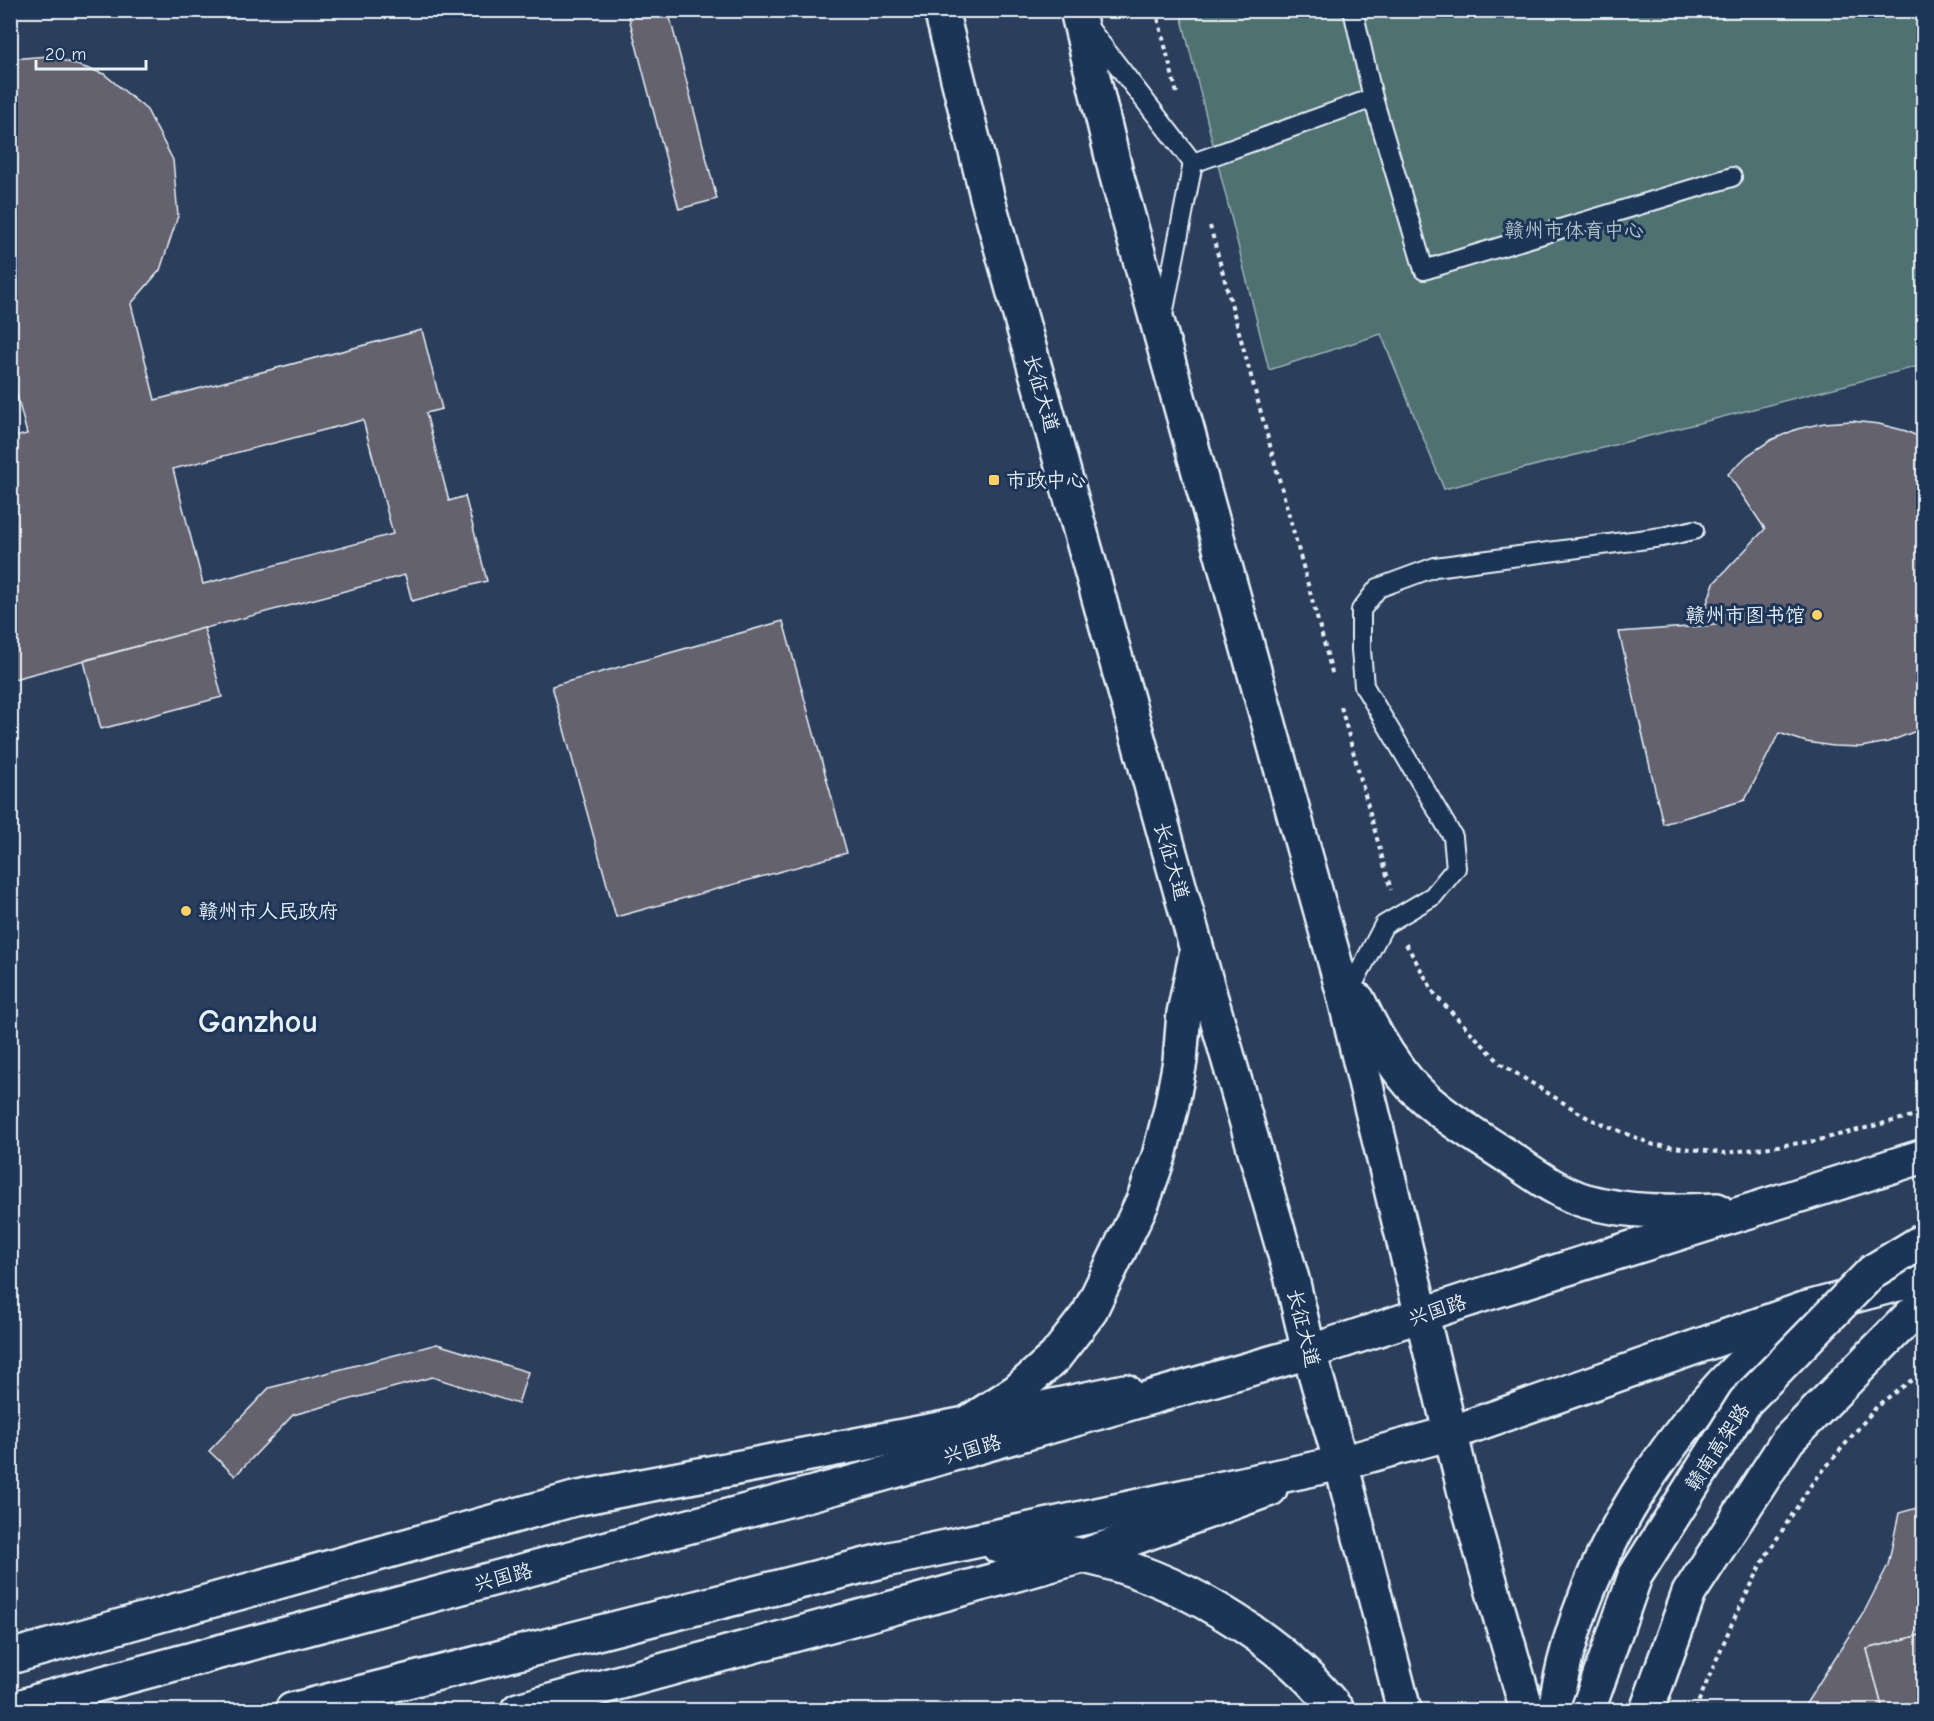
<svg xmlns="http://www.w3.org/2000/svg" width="1934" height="1721" viewBox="0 0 1934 1721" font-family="'Comic Neue','LXGW WenKai TC',sans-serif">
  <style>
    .green { fill: #4f7172; stroke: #9cb1b5; stroke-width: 1.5 }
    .building { fill: #656270; stroke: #e8f1f8; stroke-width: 1.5; fill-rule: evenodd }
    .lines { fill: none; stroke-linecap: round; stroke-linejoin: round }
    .lane-casing { stroke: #e8f1f8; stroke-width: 22 }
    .secondary-casing { stroke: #e8f1f8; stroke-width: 38 }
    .primary-casing { stroke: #e8f1f8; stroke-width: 38 }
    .highway-casing { stroke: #e8f1f8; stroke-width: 38 }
    .path { stroke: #e8f1f8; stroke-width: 4; stroke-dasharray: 4.5 4.5; stroke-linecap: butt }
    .lane { stroke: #1d3557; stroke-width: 18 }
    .secondary { stroke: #1d3557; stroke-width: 33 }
    .primary { stroke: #1d3557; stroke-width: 33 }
    .highway { stroke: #1d3557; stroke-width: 33 }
    .highway-bridge-casing { stroke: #e8f1f8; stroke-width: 38; stroke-linecap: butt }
    .highway-bridge { stroke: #1d3557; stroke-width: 33 }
    .poi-dot { fill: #ffd166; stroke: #1d3557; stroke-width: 2 }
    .labels { text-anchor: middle; stroke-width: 6; stroke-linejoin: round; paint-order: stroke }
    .park-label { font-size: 20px; fill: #b2c4c9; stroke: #1d3557 }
    .street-label { font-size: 20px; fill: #e8f1f8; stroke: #1d3557 }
    .poi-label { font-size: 20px; fill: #e8f1f8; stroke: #1d3557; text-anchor: start }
    .town-label { font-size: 32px; font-weight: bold; fill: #e8f1f8; stroke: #1d3557 }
  </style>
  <rect width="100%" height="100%" fill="#2b3e5c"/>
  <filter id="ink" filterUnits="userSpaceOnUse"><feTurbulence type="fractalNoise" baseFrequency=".0167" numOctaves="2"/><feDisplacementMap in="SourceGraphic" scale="12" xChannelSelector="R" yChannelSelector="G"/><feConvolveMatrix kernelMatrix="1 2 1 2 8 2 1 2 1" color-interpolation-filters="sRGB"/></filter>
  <g filter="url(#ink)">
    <path class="green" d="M 1180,11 L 1923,11 L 1923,365 L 1444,489 L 1381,334 L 1269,370 Z"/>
    <g class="building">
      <path d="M 627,10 L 668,10 L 717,199 L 679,209 Z"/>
      <path d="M 50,56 L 104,74 L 147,110 L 173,160 L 178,216 L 160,270 L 131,304 L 155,400 L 422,330 L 442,409 L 426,413 L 449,501 L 465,496 L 487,581 L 412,601 L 405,575 L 10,680 L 10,438 L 27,434 L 10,368 L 10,59 ZM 363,420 L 393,534 L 203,584 L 173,469 Z"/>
      <path d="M 1852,421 L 1879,424 L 1906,431 L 1924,439 L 1924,728 L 1888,742 L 1861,747 L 1833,746 L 1806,742 L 1779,733 L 1745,800 L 1663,824 L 1619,632 L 1715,625 L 1706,606 L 1714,583 L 1765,529 L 1728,474 L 1748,455 L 1771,440 L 1797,429 L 1824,423 Z"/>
      <path d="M 783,621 L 847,853 L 616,917 L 552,686 Z"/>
      <path d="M 204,628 L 222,697 L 101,729 L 84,661 Z"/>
      <path d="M 437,1344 L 528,1372 L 518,1404 L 432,1377 L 293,1415 L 235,1476 L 209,1451 L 269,1388 Z"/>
      <path d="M 1924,1506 L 1924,1634 L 1867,1649 L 1883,1710 L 1802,1710 L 1864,1612 L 1888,1565 L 1899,1513 Z"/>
      <path d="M 1924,1634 L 1924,1710 L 1883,1710 L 1867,1649 Z"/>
    </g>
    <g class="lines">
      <defs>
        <g id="lane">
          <path d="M 1088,27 L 1193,163"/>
          <path d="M 1373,98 L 1424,270 L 1732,177"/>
          <path d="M 1162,320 L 1193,163 L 1373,98 L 1353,10"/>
          <path d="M 1343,991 L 1351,988 L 1384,925 L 1433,896 L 1456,868 L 1453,837 L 1364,686 L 1361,650 L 1361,610 L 1378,588 L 1435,567 L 1662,537 L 1694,530"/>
        </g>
        <g id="secondary">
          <path d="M 10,1657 L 574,1499 L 966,1424 L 1125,1391"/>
          <path d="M 518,1710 L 1083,1556 L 1270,1489"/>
        </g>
        <g id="primary">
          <path d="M 941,10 L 988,200 L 1197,950 L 1292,1279 L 1309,1352 L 1341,1463 L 1404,1710"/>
          <path d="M 1077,10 L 1116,173 L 1343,991 L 1467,1501 L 1527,1710"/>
          <path d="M 1358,1000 C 1372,1030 1389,1060 1411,1085 C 1438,1114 1477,1136 1510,1158 C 1532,1173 1561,1194 1586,1201 C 1628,1213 1674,1212 1717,1210"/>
          <path d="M 916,1449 L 966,1424 L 1017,1391 L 1055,1357 L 1089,1313 L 1143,1201 L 1159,1156 L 1171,1109 L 1180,1061 L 1184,1013 L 1196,955"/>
          <path d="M 998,1546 C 1026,1549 1056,1550 1084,1556 C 1175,1576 1279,1636 1337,1710"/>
          <path d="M 11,1710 L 47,1698 L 866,1479 L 1309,1352 L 1482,1295 L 1924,1156"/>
          <path d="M 292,1710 L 890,1559 L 1341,1463 L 1451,1433 L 1804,1309 L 1924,1277"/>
          <path d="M 1555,1710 C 1578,1558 1672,1419 1788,1322"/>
        </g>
        <path id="highway" d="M 1647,1710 L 1689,1593 L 1788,1440 L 1912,1314 L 1924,1307"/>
      </defs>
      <use href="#lane" class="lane-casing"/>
      <use href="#secondary" class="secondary-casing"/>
      <use href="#primary" class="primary-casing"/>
      <use href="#highway" class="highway-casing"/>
      <g class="path">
        <path d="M 1156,10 L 1177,94"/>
        <path d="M 1210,226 L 1333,676"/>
        <path d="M 1341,707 L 1391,890"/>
        <path d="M 1406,944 L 1436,996 L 1501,1064 L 1588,1118 L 1654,1145 L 1725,1153 L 1815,1141 L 1924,1113"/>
        <path d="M 1695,1710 L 1733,1621 L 1766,1556 L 1811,1485 L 1878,1405 L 1924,1371"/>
      </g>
      <use href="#lane" class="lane"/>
      <use href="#secondary" class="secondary"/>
      <use href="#primary" class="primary"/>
      <use href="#highway" class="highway"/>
      <defs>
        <path id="highway-bridge" d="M 1588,1710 L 1635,1576 L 1745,1402 L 1873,1271 L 1924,1240"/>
      </defs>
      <use href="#highway-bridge" class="highway-bridge-casing"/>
      <use href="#highway-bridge" class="highway-bridge"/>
    </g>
  </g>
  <g class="poi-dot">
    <rect x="988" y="474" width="12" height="12" rx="3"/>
    <circle cx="1817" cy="615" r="6"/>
    <circle cx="186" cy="911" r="6"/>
  </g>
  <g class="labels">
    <g class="park-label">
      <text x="1574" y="237">赣州市体育中心</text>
    </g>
    <g class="street-label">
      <text transform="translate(1042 393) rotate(74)" y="7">长征大道</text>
      <text transform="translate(1172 861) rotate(74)" y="7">长征大道</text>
      <text transform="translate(1437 1310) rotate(-18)" y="7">兴国路</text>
      <text transform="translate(1304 1328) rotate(76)" y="7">长征大道</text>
      <text transform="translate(1717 1447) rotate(-57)" y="7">赣南高架路</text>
      <text transform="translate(972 1449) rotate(-16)" y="7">兴国路</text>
      <text transform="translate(503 1577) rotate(-15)" y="7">兴国路</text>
    </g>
    <g class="poi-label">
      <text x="1006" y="487">市政中心</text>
      <text x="1805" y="622" text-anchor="end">赣州市图书馆</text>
      <text x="198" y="918">赣州市人民政府</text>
    </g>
    <g class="town-label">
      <text x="258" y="1032">Ganzhou</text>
    </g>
  </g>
  <rect width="1934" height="1721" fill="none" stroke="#1d3557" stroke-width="36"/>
  <rect x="18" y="18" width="1898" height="1685" fill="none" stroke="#e8f1f8" stroke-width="2" filter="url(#ink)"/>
  <path d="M36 60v9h110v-9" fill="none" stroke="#e8f1f8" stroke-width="3"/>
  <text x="45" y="60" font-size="18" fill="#e8f1f8" stroke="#1d3557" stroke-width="4.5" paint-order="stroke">20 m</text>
</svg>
